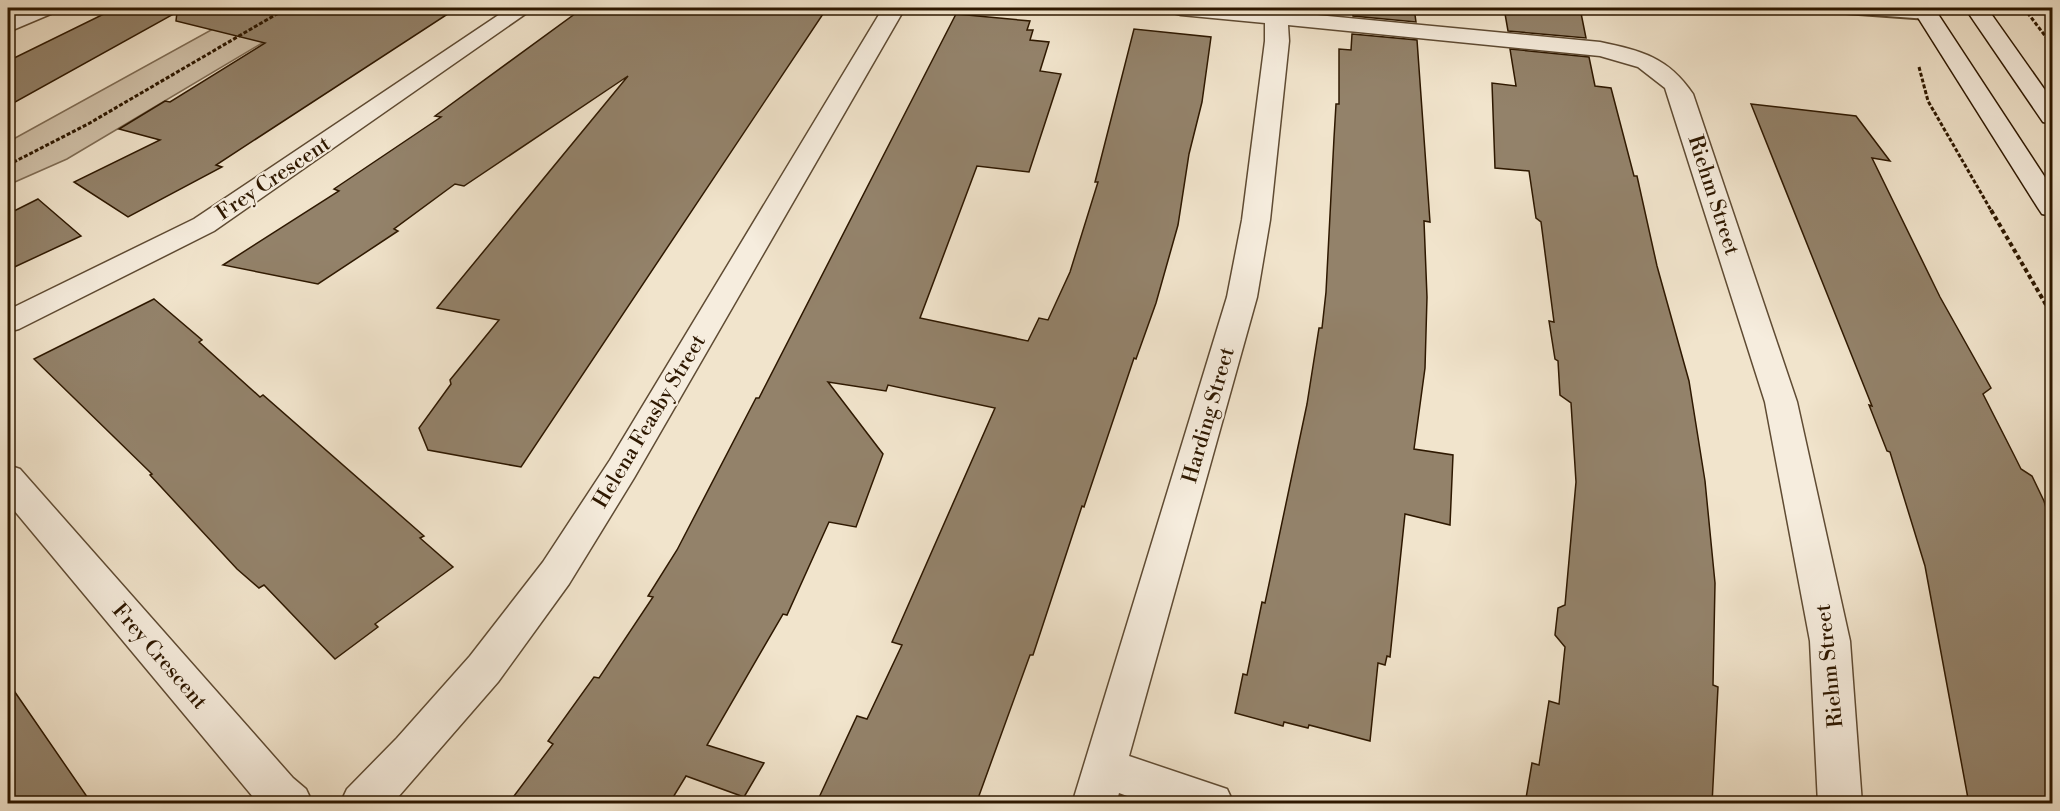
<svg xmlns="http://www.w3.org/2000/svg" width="2060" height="811" viewBox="0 0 2060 811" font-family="'Libre Bodoni',serif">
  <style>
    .green { fill: #d0c1a9; stroke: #7f6c54; stroke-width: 1.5 }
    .building { fill: #93826a; stroke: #2e1800; stroke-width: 1.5 }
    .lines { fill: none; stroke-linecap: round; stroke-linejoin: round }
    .lane-casing { stroke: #5f4b33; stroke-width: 4 }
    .street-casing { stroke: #5f4b33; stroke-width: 3 }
    .secondary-casing { stroke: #2e1800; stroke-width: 3 }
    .path-far1 { stroke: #2e1800; stroke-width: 3; stroke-dasharray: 4 2; stroke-linecap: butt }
    .path { stroke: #2e1800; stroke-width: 4; stroke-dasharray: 4.5 3; stroke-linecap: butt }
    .lane { fill: #f6edde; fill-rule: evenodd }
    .street { fill: #f6edde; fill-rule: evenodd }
    .secondary { fill: #f6edde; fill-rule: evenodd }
    .labels { text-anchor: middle; stroke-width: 4.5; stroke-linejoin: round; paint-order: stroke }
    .street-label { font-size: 21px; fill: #2e1800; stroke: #f6edde }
  </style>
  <rect width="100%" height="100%" fill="#f1e4cc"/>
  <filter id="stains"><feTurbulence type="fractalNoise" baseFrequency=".00333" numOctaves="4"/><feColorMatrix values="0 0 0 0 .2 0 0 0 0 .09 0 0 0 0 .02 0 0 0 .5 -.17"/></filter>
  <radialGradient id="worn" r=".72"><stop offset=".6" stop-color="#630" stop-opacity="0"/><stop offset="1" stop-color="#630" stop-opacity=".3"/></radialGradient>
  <path class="green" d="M 251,8 L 321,8 L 67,159 L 8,185 L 8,142 Z"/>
  <g class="building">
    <path d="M 116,8 L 457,8 L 216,165 L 222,167 L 128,217 L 74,182 L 160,140 L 119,129 L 165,101 L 170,102 L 265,43 L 176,21 L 177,12 L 8,106 L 8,61 Z"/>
    <path d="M 583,8 L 827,8 L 521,467 L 428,450 L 419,428 L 451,384 L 450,380 L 499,320 L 437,308 L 628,76 L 464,186 L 455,184 L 394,229 L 398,231 L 318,284 L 223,265 L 339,191 L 334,189 L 441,117 L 435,116 Z"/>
    <path d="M 1353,8 L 1414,8 L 1416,22 L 1353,16 Z"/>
    <path d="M 1504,8 L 1580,8 L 1586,38 L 1508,31 Z"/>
    <path d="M 956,14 L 1030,21 L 1027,30 L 1033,30 L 1030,40 L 1049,42 L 1040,71 L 1061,74 L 1029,172 L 977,166 L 920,318 L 1028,341 L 1039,318 L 1048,320 L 1070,272 L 1098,182 L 1095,182 L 1134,29 L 1211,37 L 1202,102 L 1189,154 L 1178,225 L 1156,303 L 1136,359 L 1134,358 L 1084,507 L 1082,506 L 1033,655 L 1030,655 L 976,804 L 816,804 L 857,716 L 867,719 L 902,645 L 892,642 L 995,408 L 888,385 L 886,391 L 828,382 L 883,454 L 856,527 L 829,522 L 787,615 L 783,614 L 707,745 L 764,763 L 744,797 L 686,776 L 669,804 L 508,804 L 553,744 L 548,741 L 594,677 L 599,678 L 653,597 L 648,596 L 677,550 L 756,398 L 759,398 Z"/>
    <path d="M 1352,34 L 1417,40 L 1430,222 L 1424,221 L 1427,297 L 1425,368 L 1414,449 L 1453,455 L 1450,525 L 1405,514 L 1390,657 L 1387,656 L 1385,665 L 1378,663 L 1370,741 L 1309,725 L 1308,728 L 1284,722 L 1283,726 L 1235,713 L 1243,674 L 1247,675 L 1262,602 L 1265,603 L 1307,404 L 1319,328 L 1322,328 L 1326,292 L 1334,138 L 1336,104 L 1339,104 L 1339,49 L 1351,50 Z"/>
    <path d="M 1510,49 L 1589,57 L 1595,86 L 1611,88 L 1634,176 L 1637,176 L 1657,266 L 1689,381 L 1705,481 L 1715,583 L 1713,685 L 1718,687 L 1712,804 L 1525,804 L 1532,763 L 1539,765 L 1549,701 L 1559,704 L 1565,647 L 1555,635 L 1558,608 L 1565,605 L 1576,482 L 1571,403 L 1560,395 L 1558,361 L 1555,359 L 1549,321 L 1554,322 L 1541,222 L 1536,218 L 1529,171 L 1495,168 L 1492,83 L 1516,86 Z"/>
    <path d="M 1751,104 L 1856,116 L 1890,161 L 1872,158 L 1940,297 L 1991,388 L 1983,394 L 2014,455 L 2021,469 L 2032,476 L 2044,501 L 2052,527 L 2052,804 L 1969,804 L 1925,566 L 1890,452 L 1887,451 L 1869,405 L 1872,406 Z"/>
    <path d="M 38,199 L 81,236 L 8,270 L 8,214 Z"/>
    <path d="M 154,299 L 202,340 L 199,342 L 260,397 L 263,395 L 424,536 L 420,538 L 453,567 L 375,624 L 378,627 L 335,659 L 264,585 L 259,588 L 237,569 L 150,475 L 152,474 L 34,359 Z"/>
    <path d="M 8,682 L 92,804 L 8,804 Z"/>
  </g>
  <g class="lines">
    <defs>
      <path id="lane" d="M 1837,8 C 1853,6 1926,4 1936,14 L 1928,19 L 1845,13 Z"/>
      <g id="street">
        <path d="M 28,8 L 56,8 L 53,13 L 8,32 L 8,17 Z"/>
        <path d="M 509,8 L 534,8 L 214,231 L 19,329 L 8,332 L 8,310 L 194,219 Z"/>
        <path d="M 883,8 L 905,8 L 634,478 L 569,584 L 498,682 L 392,804 L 340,804 L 347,789 L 397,738 L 470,656 L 543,562 L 610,460 Z"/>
        <path d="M 1170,8 L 1245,8 L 1600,42 C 1642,51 1668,57 1693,94 L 1797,402 L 1850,641 L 1862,804 L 1818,804 L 1810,641 L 1765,402 L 1665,88 L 1638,67 L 1600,56 L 1288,25 L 1289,41 L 1270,220 L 1257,297 L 1129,756 L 1227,789 L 1234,804 L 1149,804 L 1119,793 L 1116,804 L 1072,804 L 1227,297 L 1242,220 L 1265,41 L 1265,23 L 1181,15 L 1173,13 Z"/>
        <path d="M 8,465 L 20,469 L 293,778 L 306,789 L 313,804 L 259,804 L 8,503 Z"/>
      </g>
      <g id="secondary">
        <path d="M 1912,8 L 1934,8 L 2052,188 L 2052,216 L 2042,214 L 2038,208 Z"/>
        <path d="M 1965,8 L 1987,8 L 2052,100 L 2052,124 L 2043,122 Z"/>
      </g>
    </defs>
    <use href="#lane" class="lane-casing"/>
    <use href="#street" class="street-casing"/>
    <use href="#secondary" class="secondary-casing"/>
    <g class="path-far1">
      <path d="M 2024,8 L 2052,45"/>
      <path d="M 1919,67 L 1928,101 L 1992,212"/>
      <path d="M 8,165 L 88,124 L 287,8"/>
    </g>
    <path class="path" d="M 1991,210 L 2052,315"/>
    <use href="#lane" class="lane"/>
    <use href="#street" class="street"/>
    <use href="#secondary" class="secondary"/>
  </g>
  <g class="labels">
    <g class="street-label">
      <text transform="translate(273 178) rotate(-34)" y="7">Frey Crescent</text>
      <text transform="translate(1714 195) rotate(72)" y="7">Riehm Street</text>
      <text transform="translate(1208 415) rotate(-74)" y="7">Harding Street</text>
      <text transform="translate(649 421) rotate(-59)" y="7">Helena Feasby Street</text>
      <text transform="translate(160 656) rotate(49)" y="7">Frey Crescent</text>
      <text transform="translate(1829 666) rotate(-96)" y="7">Riehm Street</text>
    </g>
  </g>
  <rect width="2060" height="811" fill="none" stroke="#f1e4cc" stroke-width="30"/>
  <rect x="9" y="9" width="2042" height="793" fill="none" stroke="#2e1800" stroke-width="3"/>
  <rect x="15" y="15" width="2030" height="781" fill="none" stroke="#2e1800" stroke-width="1.5"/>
  <rect width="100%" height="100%" filter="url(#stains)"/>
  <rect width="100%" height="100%" fill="url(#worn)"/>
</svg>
